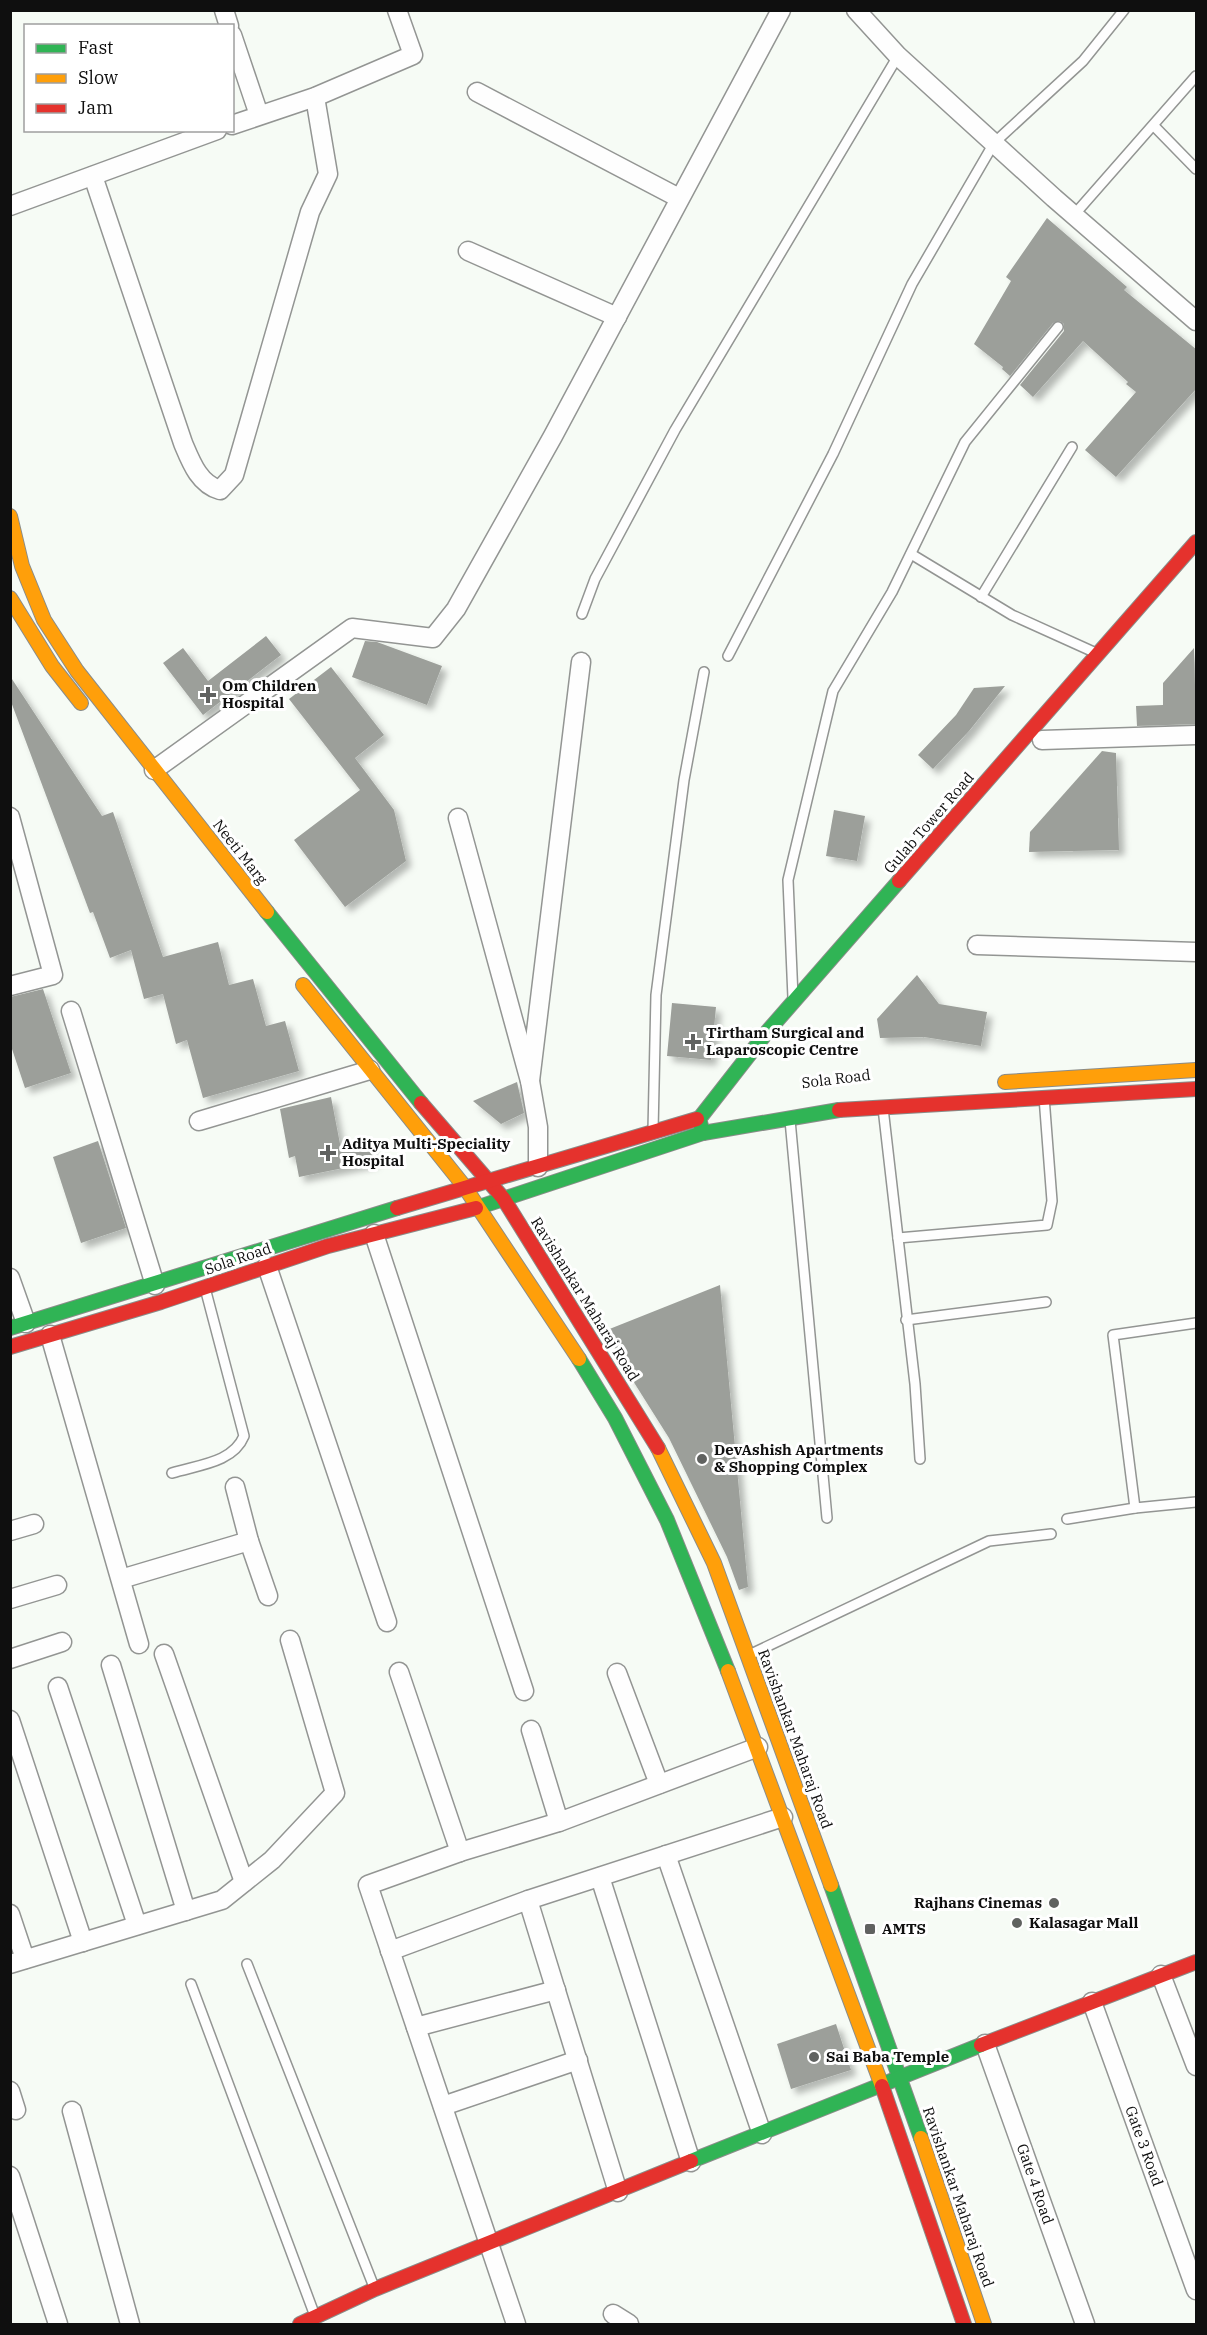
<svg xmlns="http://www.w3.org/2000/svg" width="1207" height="2335" viewBox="0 0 1207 2335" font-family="'IBM Plex Serif',serif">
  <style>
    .building { fill: #9c9f9a; filter: url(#shadow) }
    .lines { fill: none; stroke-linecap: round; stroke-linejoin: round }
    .lane-casing { stroke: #939593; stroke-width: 12 }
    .street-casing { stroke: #939593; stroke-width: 21 }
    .fast-casing { stroke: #8a8c89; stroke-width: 16 }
    .slow-casing { stroke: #8a8c89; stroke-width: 16 }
    .jam-casing { stroke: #8a8c89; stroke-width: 16 }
    .lane { stroke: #fefefe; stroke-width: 9 }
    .street { stroke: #fefefe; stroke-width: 18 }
    .fast { stroke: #30b455; stroke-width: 14 }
    .slow { stroke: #ff9f0a; stroke-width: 14 }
    .jam { stroke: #e5322d; stroke-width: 14 }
    .poi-dot { fill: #606260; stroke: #fff; stroke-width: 2 }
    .labels { text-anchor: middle; stroke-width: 6; stroke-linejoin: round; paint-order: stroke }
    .poi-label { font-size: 15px; font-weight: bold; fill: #0f0f0f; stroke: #fff; text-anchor: start }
    .street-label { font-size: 15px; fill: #0f0f0f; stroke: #fff }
  </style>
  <defs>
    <filter id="shadow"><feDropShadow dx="5.5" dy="5.5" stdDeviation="3" flood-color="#0004"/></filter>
  </defs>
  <rect width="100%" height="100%" fill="#f6fbf5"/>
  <g class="building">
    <path d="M 1047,218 L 1127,287 L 1124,290 L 1197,350 L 1197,388 L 1116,477 L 1085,450 L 1136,392 L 1126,384 L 1128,382 L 1083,341 L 1033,397 L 1020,385 L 1064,331 L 1064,324 L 1060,321 L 1053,323 L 1010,376 L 1002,369 L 1003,367 L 974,344 L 1011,281 L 1006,277 Z"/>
    <path d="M 266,636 L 281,655 L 203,715 L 163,663 L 183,648 L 208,681 Z"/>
    <path d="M 365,641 L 377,642 L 442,666 L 427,705 L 352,677 Z"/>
    <path d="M 1194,648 L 1196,724 L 1137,726 L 1136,706 L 1163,705 L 1163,683 Z"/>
    <path d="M 331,667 L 384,735 L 355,758 L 394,810 L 406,861 L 345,907 L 294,840 L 360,790 L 289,699 Z"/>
    <path d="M 10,676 L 102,816 L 113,812 L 163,957 L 218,942 L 229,985 L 253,979 L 266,1026 L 285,1021 L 299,1071 L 203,1098 L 187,1040 L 176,1044 L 163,994 L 144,999 L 131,950 L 110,958 L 93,912 L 90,913 L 10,699 Z"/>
    <path d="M 1005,686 L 969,731 L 933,769 L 918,755 L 956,715 L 974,688 Z"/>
    <path d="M 1102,751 L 1116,753 L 1119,850 L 1029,852 L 1030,832 Z"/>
    <path d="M 834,810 L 865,816 L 857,861 L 826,856 Z"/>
    <path d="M 917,975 L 939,1004 L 987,1012 L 981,1046 L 924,1037 L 880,1038 L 877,1019 Z"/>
    <path d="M 43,989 L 71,1073 L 25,1088 L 10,1043 L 10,997 Z"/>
    <path d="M 672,1003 L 716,1007 L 711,1060 L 667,1056 Z"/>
    <path d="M 517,1082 L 524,1113 L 501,1124 L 473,1101 Z"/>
    <path d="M 331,1097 L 341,1149 L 370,1144 L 373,1162 L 299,1177 L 295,1156 L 289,1158 L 280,1109 Z"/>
    <path d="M 98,1141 L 126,1228 L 81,1243 L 53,1157 Z"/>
    <path d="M 720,1285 L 748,1587 L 739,1590 L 727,1557 L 669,1438 L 623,1365 L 607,1330 Z"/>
    <path d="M 836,2024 L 851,2070 L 791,2089 L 777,2044 Z"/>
  </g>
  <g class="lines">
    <defs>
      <g id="lane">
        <path d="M 1154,126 L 1196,169"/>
        <path d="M 1074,215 L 1196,76"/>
        <path d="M 911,554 L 1012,615 L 1096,653"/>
        <path d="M 981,597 L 1072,447"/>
        <path d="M 582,614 L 595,579 L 675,430 L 898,56"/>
        <path d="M 728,656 L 833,454 L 912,284 L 994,143 L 1083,61 L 1124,10"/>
        <path d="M 793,998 L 788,880 L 833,691 L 892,592 L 965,442 L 1058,327"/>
        <path d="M 883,1108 L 898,1238 L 1047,1225 L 1052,1201 L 1044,1097"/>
        <path d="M 790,1120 L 827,1518"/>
        <path d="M 653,1131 L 656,995 L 684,780 L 704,672"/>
        <path d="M 898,1238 L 915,1384 L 920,1459"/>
        <path d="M 906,1320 L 1046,1302"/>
        <path d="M 172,1473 C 197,1465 233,1463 244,1436 L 205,1288"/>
        <path d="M 1135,1508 L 1113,1335 L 1196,1323"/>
        <path d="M 1067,1519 L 1135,1508 L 1196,1502"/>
        <path d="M 749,1655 L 989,1541 L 1051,1534"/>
        <path d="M 247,1964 L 374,2287"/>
        <path d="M 191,1984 L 315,2316"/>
      </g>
      <g id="street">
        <path d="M 224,10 L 229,26"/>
        <path d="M 856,10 L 898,56 L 1054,198 L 1196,321"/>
        <path d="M 232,35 L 259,115"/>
        <path d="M 477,92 L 679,198"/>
        <path d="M 232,125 L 315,97 L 413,55 L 397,10"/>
        <path d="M 93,176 L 183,443 C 191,462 199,484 220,490 L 234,475 L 310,212 L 328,174 L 315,97"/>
        <path d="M 10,206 L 217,130"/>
        <path d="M 468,251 L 617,317"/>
        <path d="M 1042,740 L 1196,735"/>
        <path d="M 154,770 L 352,628 L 433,638 L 456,609 L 553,436 L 781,10"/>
        <path d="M 10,817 L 53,975 L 10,986"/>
        <path d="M 458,818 L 530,1081 L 538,1127 L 538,1167"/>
        <path d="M 977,945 L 1196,952"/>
        <path d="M 71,1011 L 155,1285"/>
        <path d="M 530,1081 L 581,662"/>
        <path d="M 199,1121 L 370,1070"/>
        <path d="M 374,1234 L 524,1691"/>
        <path d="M 267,1266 L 387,1622"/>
        <path d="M 10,1278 L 26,1323"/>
        <path d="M 50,1335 L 139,1644"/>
        <path d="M 10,1531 L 34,1524"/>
        <path d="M 249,1541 L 268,1596"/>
        <path d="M 121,1579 L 249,1541 L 235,1487"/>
        <path d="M 10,1599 L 57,1585"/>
        <path d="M 164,1654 L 244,1882"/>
        <path d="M 10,1659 L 62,1642"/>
        <path d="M 111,1665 L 186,1911"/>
        <path d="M 399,1672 L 460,1852"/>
        <path d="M 617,1673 L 659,1784"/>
        <path d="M 58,1687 L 137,1925"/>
        <path d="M 10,1720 L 83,1942"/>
        <path d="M 531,1730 L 559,1822 L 758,1747"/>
        <path d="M 666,1855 L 762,2134"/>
        <path d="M 600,1877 L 691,2162"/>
        <path d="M 528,1900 L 618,2192"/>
        <path d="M 10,1914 L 25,1959"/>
        <path d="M 390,1951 L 528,1900 L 783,1817"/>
        <path d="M 10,1964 L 222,1900 L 272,1860 L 335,1793 L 290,1640"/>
        <path d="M 1161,1975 L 1196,2066"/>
        <path d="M 1092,2002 L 1196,2290"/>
        <path d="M 416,2027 L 556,1990"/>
        <path d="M 985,2044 L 1085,2324"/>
        <path d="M 10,2091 L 16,2110"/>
        <path d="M 443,2106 L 578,2060"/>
        <path d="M 72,2111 L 130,2324"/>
        <path d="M 10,2176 L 58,2324"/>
        <path d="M 613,2314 L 629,2324"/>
        <path d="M 516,2324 L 368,1885 L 460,1852 L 559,1822"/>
      </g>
      <g id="fast">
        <path d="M 267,912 L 421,1103"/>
        <path d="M 703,1133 L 699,1119 L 767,1032 L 899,881"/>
        <path d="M 476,1208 L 703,1133 L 839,1110"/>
        <path d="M 10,1328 L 397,1208"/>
        <path d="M 579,1359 L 615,1418 L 667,1520 L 728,1671"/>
        <path d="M 831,1885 L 921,2138"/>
        <path d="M 691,2161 L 981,2045"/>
      </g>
      <g id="slow">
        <path d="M 10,516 L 22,566 L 44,620 L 77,671 L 267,912"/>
        <path d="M 10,598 L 52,666 L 81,703"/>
        <path d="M 303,985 L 464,1186 L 579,1359"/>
        <path d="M 1005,1082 L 1196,1070"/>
        <path d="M 658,1448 L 714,1563 L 831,1885"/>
        <path d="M 728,1671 L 882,2086"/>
        <path d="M 921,2138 L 984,2324"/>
      </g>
      <g id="jam">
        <path d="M 899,881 L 1196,542"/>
        <path d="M 421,1103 L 503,1198 L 658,1448"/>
        <path d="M 839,1110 L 1196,1089"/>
        <path d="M 397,1208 L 697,1119"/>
        <path d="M 10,1347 L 161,1302 L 328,1246 L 476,1208"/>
        <path d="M 981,2045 L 1196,1962"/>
        <path d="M 882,2086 L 964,2324"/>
        <path d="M 300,2324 L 375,2289 L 691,2161"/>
      </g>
    </defs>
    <use href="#lane" class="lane-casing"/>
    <use href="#street" class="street-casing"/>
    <use href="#fast" class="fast-casing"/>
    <use href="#slow" class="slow-casing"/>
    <use href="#jam" class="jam-casing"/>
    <use href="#lane" class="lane"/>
    <use href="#street" class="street"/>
    <use href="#fast" class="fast"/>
    <use href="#slow" class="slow"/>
    <use href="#jam" class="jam"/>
  </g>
  <g class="poi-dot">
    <path d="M205 686h6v6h6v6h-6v6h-6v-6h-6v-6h6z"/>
    <path d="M690 1033h6v6h6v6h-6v6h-6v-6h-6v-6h6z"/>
    <path d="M325 1144h6v6h6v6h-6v6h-6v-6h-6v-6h6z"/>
    <circle cx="702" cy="1459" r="6"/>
    <circle cx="1054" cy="1903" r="6"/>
    <circle cx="1017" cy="1923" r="6"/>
    <rect x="864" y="1923" width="12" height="12" rx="3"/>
    <circle cx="814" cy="2057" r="6"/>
  </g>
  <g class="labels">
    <g class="poi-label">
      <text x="222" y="691">Om Children<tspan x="222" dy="17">Hospital</tspan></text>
      <text x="706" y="1038">Tirtham Surgical and<tspan x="706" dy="17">Laparoscopic Centre</tspan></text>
      <text x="342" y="1149">Aditya Multi-Speciality<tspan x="342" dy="17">Hospital</tspan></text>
      <text x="714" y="1455">DevAshish Apartments<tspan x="714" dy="17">&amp; Shopping Complex</tspan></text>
      <text x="1042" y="1908" text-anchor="end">Rajhans Cinemas</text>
      <text x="1029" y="1928">Kalasagar Mall</text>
      <text x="882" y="1934">AMTS</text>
      <text x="826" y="2062">Sai Baba Temple</text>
    </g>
    <g class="street-label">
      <text transform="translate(929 823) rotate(-49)" y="5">Gulab Tower Road</text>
      <text transform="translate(240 852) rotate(52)" y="5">Neeti Marg</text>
      <text transform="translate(836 1079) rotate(-7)" y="5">Sola Road</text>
      <text transform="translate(238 1259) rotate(-19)" y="5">Sola Road</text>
      <text transform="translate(585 1299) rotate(58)" y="5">Ravishankar Maharaj Road</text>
      <text transform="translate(795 1739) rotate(70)" y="5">Ravishankar Maharaj Road</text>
      <text transform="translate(1144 2146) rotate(70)" y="5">Gate 3 Road</text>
      <text transform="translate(1035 2184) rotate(71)" y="5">Gate 4 Road</text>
      <text transform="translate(958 2197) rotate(71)" y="5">Ravishankar Maharaj Road</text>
    </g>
  </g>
  <rect width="1207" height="2335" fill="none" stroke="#0f0f0f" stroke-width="24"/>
  <rect x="24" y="24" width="210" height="108" fill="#ffffff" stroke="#9f9f9f" stroke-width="1.5"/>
  <rect x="36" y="44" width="30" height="9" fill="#30b455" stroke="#9f9f9f" stroke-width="1.5"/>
  <text x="78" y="54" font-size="18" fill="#0f0f0f">Fast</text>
  <rect x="36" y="74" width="30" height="9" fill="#ff9f0a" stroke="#9f9f9f" stroke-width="1.5"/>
  <text x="78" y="84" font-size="18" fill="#0f0f0f">Slow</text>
  <rect x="36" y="104" width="30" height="9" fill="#e5322d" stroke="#9f9f9f" stroke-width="1.5"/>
  <text x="78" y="114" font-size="18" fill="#0f0f0f">Jam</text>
</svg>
